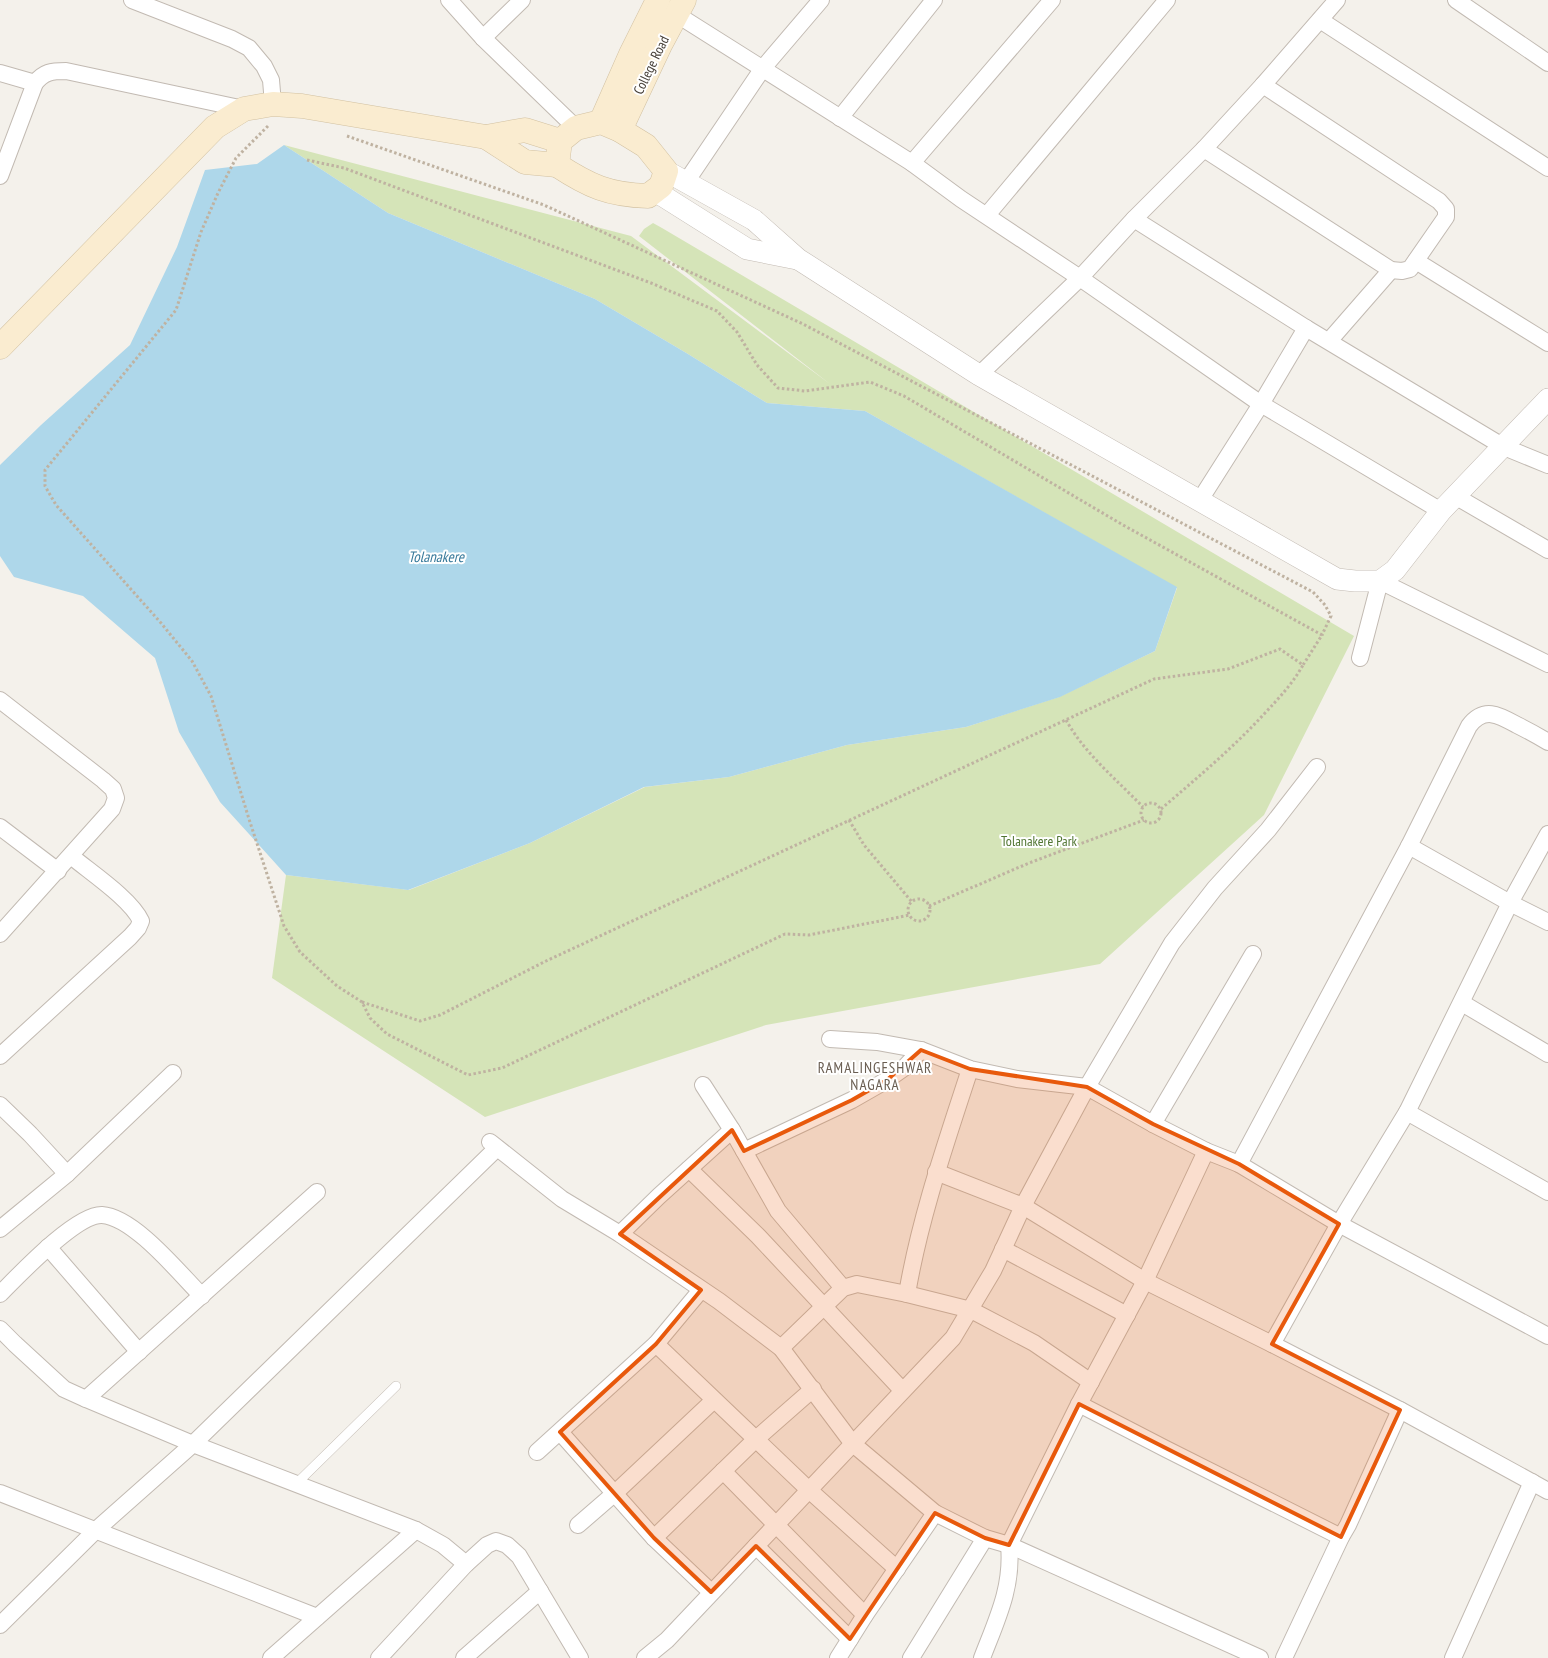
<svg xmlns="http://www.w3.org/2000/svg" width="1548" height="1658" viewBox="0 0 1548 1658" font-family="'PT Sans Narrow',sans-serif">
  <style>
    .green { fill: #d5e4b8 }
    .water { fill: #aed7ea }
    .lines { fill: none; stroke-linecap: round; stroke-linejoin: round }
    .service-casing { stroke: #c2bab2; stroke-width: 10 }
    .minor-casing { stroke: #c2bab2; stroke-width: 18 }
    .tertiary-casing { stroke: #c2bab2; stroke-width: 22 }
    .secondary-casing { stroke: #d2c1a1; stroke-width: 25 }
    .path { stroke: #bfb2a1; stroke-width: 3; stroke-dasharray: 2.5 2.5; stroke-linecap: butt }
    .service { stroke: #fff; stroke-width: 9 }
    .minor { stroke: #fff; stroke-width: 16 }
    .tertiary { stroke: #fff; stroke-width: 21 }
    .secondary { stroke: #faecd0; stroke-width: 24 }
    .marked { fill: #e8590c; fill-opacity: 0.2; stroke: #e8590c; stroke-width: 4; stroke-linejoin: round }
    .labels { text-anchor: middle; stroke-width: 4; stroke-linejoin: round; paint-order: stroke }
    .street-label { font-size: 14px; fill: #48413a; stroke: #fff }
    .park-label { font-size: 14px; fill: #517532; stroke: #fff }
    .water-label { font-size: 15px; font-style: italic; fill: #387a9b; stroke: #fff }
    .neighbourhood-label { font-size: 15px; letter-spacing: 1px; fill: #6a5e52; stroke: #fff }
  </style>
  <rect width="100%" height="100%" fill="#f4f1eb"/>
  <path class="green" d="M 284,145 L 631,236 L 830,384 L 639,236 L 644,229 L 653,223 L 662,228 L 1354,636 L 1264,815 L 1100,964 L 766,1025 L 485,1117 L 272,978 L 286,875 L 409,890 L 530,843 L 645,787 L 729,777 L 847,745 L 966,727 L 1059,697 L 1155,651 L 1177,588 L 865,411 L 767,403 L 688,354 L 595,299 L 388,213 Z"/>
  <path class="water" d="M 284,145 L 388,213 L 595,299 L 688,354 L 767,403 L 865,411 L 1177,587 L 1155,651 L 1060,697 L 966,727 L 847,745 L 729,777 L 644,787 L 530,843 L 408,890 L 286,875 L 220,802 L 179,732 L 155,658 L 83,596 L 14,577 L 0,556 L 0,465 L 41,425 L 130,345 L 177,247 L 205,170 L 257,164 Z"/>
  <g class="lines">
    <defs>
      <path id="service" d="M 297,1483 L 396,1386"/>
      <g id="minor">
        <path d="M 132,0 L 232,39 L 249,48 L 264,66 L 271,80 L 273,104"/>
        <path d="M 449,0 L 483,38 L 576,128"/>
        <path d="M 1456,0 L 1548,63"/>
        <path d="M 676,14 L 912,163 L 961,199 L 1080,278 L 1261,404 L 1441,511"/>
        <path d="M 1320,20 L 1548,168"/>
        <path d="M 483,38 L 522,0"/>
        <path d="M 0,73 L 35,83"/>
        <path d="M 840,118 L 934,0"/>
        <path d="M 1204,149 L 1391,270 L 1402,271 L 1410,269 L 1446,217 L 1446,209 L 1439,201 L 1263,85"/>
        <path d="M 912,163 L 1052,0"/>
        <path d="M 0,176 L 35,83 C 44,72 51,71 66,71 L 244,109"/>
        <path d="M 686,182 L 763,68 L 821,0"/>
        <path d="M 987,215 L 1167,0"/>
        <path d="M 1134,219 L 1306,328 L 1504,447 L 1548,465"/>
        <path d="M 1416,261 L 1548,343"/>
        <path d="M 1329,341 L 1391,270"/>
        <path d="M 979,375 L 1080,278 L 1134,219 L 1204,149 L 1263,85 L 1337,0"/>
        <path d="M 1455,496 L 1548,550"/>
        <path d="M 1200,500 L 1261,404 L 1306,328"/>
        <path d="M 1360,658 L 1380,581 L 1548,664"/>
        <path d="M 0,700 L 103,780 L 113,789 L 116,798 L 112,809 L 0,934"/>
        <path d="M 0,827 L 58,871"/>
        <path d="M 1548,834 L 1510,903 L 1407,1112 L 1339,1224 L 1272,1344 L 1400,1410 L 1548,1491"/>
        <path d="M 1409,846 L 1510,903 L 1548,922"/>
        <path d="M 1462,1003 L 1548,1054"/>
        <path d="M 830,1039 L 877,1042 L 921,1050 L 970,1069 L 1017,1079 L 1087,1087 L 1153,1124 L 1206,1151 L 1239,1164 L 1339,1224 L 1548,1336"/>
        <path d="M 0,1056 L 130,937 L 138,928 L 141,921 C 131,899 90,872 71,856"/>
        <path d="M 703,1085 L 732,1130 L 778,1211 L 843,1288"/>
        <path d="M 0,1105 L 30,1134 L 67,1174"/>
        <path d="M 1407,1112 L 1548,1192"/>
        <path d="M 1153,1124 L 1253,954"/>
        <path d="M 490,1142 L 562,1199 L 620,1234 L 719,1301 L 781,1348 L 853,1444 L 935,1513 L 985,1538 L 1009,1545 L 1260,1658"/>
        <path d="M 744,1151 L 852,1100 L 887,1080 L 904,1068 L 921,1050"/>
        <path d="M 1239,1164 L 1409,846 L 1469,726 C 1484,706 1499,715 1517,725 C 1527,730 1538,736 1548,742"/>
        <path d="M 689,1169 L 758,1236 L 902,1390"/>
        <path d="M 936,1172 L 1023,1206 L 1145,1281 L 1272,1344"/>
        <path d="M 0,1229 L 67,1174 L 173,1073"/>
        <path d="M 620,1234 L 659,1196 L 732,1130"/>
        <path d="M 48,1247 L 139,1352"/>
        <path d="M 1003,1249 L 1127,1315"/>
        <path d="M 0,1294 C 19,1275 76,1214 102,1215 C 134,1217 179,1273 202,1296"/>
        <path d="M 907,1294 C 920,1217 946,1143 970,1069"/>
        <path d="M 0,1329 L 15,1344 L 64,1389 L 86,1399 L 193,1444 L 416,1530 L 443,1545 L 466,1564"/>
        <path d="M 656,1344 L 809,1490 L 897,1569"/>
        <path d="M 781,1348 L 843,1288 L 857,1284 L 907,1294 L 971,1310 L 1034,1343 L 1091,1382"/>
        <path d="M 86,1399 L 317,1192"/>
        <path d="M 1079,1404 L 1166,1449 L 1341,1537"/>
        <path d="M 560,1432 L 654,1538 L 711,1592"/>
        <path d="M 537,1452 L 656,1344 L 701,1290"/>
        <path d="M 723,1471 L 865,1615"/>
        <path d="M 0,1493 L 317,1617"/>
        <path d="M 578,1525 L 615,1493 L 714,1400"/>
        <path d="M 654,1538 L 756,1439 L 813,1389"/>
        <path d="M 756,1546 L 850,1639"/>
        <path d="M 0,1625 L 96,1530 L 193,1444 L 497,1148"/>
        <path d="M 271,1658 L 416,1530"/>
        <path d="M 379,1658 L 466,1564 L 487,1545 L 496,1541 L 507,1545 L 519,1556 L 580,1658"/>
        <path d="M 464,1658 L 540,1591"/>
        <path d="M 645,1658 L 667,1640 L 953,1338 L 993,1271 L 1023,1206 L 1087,1087 L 1172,943 L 1215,888 L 1268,830 L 1317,767"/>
        <path d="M 838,1658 L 865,1615 L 935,1513"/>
        <path d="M 911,1658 L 985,1538"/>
        <path d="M 982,1658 C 997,1619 1013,1587 1009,1545 L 1079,1404 L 1145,1281 L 1206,1151"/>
        <path d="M 1284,1658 L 1341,1537 L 1348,1525 L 1400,1410"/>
        <path d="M 1453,1658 L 1532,1482"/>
      </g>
      <g id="tertiary">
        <path d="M 666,171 L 754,220 L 798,259 L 979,375 L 1337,579 L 1355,581 L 1380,581 L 1395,570 L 1441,511 L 1548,399"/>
        <path d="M 655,191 L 747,249 L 797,259"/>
      </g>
      <g id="secondary">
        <path d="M 601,122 L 620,130 L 646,146 L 666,171 L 661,186 L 648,196 C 609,195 589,186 557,165 L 560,141 L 576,128 Z"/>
        <path d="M 601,122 L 631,54 L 658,0"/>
        <path d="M 620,130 L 661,43 L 684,0"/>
        <path d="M 486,137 L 525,162 L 557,165"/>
        <path d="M 0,347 L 215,127 L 244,109 L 273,104 L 302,106 L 486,137 L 525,130 L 560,141"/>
      </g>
    </defs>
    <use href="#service" class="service-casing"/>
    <use href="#minor" class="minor-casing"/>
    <use href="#tertiary" class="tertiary-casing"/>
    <use href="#secondary" class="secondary-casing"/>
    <g class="path">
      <path d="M 268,126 L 236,158 L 218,193 L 201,232 L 176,310 L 45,470 L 45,486 L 56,505 L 161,623 L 192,661 L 211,696 L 249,819 L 284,926 L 300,952 L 337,986 L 362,1002 L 370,1018 L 387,1034 L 468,1075 L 502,1068 L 785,934 L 809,935 L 910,915"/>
      <path d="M 347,136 L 544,205 L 803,324 L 1313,592 L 1325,605 L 1331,616 L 1322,635"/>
      <path d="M 307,160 L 344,168 L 651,283 L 717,311 L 737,332 L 757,365 L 778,388 L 805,391 L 870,382 L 904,396 L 1123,525 L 1322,635 L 1303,665"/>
      <path d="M 1066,720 C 1085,754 1117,780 1143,807"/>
      <circle cx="1151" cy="813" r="10"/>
      <path d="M 849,820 L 864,845 L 912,902"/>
      <circle cx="919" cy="910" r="11"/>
      <path d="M 929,906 L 1029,863 L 1144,820"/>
      <path d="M 362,1002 L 420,1021 L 440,1015 L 546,961 L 1154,679 L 1228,669 L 1280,649 L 1303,665 C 1293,683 1280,697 1265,713 C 1233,748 1197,778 1161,809"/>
    </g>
    <use href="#service" class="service"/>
    <use href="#minor" class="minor"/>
    <use href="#tertiary" class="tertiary"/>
    <use href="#secondary" class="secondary"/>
  </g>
  <path class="marked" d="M 921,1050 L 970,1069 L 1087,1087 L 1153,1124 L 1239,1164 L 1339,1224 L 1272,1344 L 1400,1410 L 1341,1537 L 1079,1404 L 1009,1545 L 985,1538 L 935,1513 L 850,1639 L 756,1546 L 711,1592 L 654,1538 L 560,1432 L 656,1344 L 701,1290 L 620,1234 L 732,1130 L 744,1151 L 852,1100 L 887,1080 Z"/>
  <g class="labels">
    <g class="street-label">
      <text transform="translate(651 65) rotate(-64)" y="5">College Road</text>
    </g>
    <g class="park-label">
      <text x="1039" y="846">Tolanakere Park</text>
    </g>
    <g class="water-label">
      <text x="436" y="562">Tolanakere</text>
    </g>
    <g class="neighbourhood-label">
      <text x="875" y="1073">RAMALINGESHWAR<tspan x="875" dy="17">NAGARA</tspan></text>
    </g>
  </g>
</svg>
